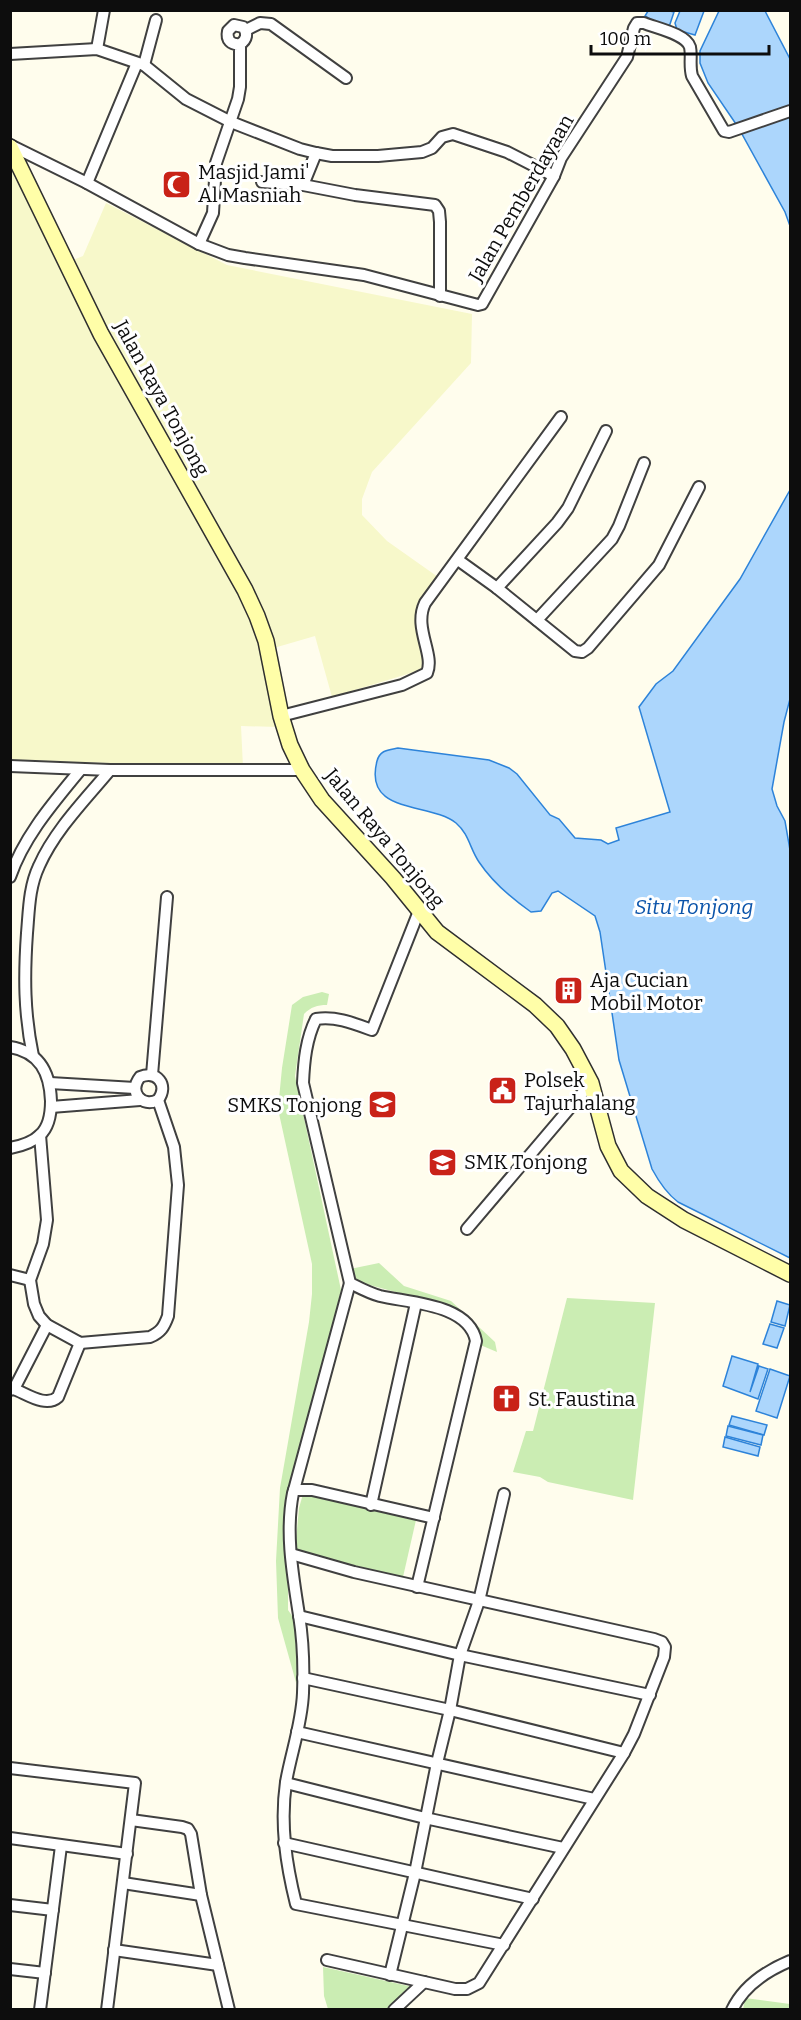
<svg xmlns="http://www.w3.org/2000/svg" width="801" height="2020" viewBox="0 0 801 2020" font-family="Bitter,serif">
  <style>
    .farmland { fill: #f7f8ca }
    .green { fill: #cbedb3 }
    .water { fill: #acd6fc; stroke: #2d83d9; stroke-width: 1.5 }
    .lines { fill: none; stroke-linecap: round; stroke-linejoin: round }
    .minor-casing { stroke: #404040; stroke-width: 14 }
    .secondary-casing { stroke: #2f2f2f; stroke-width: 18 }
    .minor { stroke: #fff; stroke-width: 10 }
    .secondary { stroke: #fffea8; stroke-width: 15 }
    .labels { text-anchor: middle; stroke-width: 6; stroke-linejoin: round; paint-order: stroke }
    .poi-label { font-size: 20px; fill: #0d0d0d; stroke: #fff; text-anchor: start }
    .street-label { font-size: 20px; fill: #0d0d0d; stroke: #fff }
    .water-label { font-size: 21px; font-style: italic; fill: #0b54aa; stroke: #fff }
  </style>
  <rect width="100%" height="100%" fill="#fffded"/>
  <path class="farmland" d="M 10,161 L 58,266 L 83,256 L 106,203 L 227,265 L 472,314 L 471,363 L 372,472 L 362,499 L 362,515 L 387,541 L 438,577 L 415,613 L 424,669 L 332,697 L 315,636 L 260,652 L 278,727 L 241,726 L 243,767 L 11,760 Z"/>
  <g class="green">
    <path d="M 322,992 L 329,994 L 327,1005 C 317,1005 311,1007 304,1014 L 295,1076 L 341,1290 L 312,1416 L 288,1547 L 288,1610 L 297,1623 L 298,1680 L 297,1686 L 278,1618 L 276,1561 L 280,1488 L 309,1322 L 312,1294 L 312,1264 L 278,1109 L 282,1068 L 292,1005 L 303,997 Z"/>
    <path d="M 379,1263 L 404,1286 L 451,1301 L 495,1342 L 497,1352 L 478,1344 L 450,1307 L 421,1297 L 399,1293 L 355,1281 L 350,1269 Z"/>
    <path d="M 567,1298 L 655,1303 L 633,1500 L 548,1482 L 540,1477 L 513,1472 L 526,1431 L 533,1431 Z"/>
    <path d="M 303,1494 L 416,1520 L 403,1577 L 295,1551 L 299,1508 Z"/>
    <path d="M 323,1967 L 413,1987 L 389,2009 L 328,2009 L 324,1996 Z"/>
    <path d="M 745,1998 L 790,2004 L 790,2009 L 743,2010 Z"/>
  </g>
  <g class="water">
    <path d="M 648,11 L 670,11 L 674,12 L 668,30 L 645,16 Z"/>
    <path d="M 680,11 L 704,11 L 695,35 L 677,30 L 675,23 Z"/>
    <path d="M 719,11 L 765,11 L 790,59 L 790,226 L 785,212 L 738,127 L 708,83 L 700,63 L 700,51 Z"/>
    <path d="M 790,490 L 790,699 L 784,722 L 772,789 L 777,806 L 785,821 L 790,850 L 790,1258 L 678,1202 C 666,1193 659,1182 652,1169 L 619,1060 L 600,932 L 595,916 L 558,891 L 552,893 L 541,911 L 531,912 C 511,898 493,883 479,862 C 470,849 469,834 456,823 C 430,802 363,815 377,761 C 380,750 388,750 398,748 L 489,760 L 509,768 L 517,774 L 550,815 L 559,819 L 575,838 L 601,840 L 608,844 L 619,840 L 616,828 L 670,812 L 639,707 L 656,684 L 673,671 L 740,579 Z"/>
    <path d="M 777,1301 L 790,1305 L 785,1326 L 771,1322 Z"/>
    <path d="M 770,1324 L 784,1328 L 777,1348 L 763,1344 Z"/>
    <path d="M 732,1356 L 758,1364 L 750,1392 L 759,1366 L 768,1369 L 758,1399 L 723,1386 Z"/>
    <path d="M 770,1369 L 790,1376 L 777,1418 L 756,1411 Z"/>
    <path d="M 732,1416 L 767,1425 L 764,1435 L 729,1425 Z"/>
    <path d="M 728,1426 L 763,1435 L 761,1445 L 726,1436 Z"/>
    <path d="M 725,1437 L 760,1447 L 758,1456 L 723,1447 Z"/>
  </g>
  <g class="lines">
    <defs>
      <g id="minor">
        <path d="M 246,30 L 260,23 L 271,24 L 346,78"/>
        <path d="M 97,49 L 104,10"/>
        <path d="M 10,54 L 97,49 L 144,65 L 186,99 L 231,122 L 300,149 L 316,153 L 332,156 L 378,156 L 422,152 L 432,148 L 442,137 L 453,134 L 507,152 L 554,176"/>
        <path d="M 144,65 L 156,20"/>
        <path d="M 10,145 L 87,183 L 199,244 L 228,255 L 245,258 L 364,275 L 478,305 L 482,304 L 554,176 L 561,158 L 627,57 L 634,28 L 637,23 L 644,23 C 656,28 686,34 690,47 C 692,56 689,65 692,76 L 724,131 L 729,132 L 790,111"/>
        <path d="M 262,182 L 303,185 L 355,195 L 435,205 L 439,211 L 440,222 L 440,296"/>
        <path d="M 87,183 L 137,63"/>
        <path d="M 303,185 L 316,153"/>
        <path d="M 199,244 L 213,213 L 216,163 L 238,99 L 240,87 L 240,44 C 247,40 248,33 243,27 L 234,25 L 228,31 C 226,40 231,45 240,44"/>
        <path d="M 458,560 L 497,588 L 575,651 L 582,652 L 588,648 L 659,565 L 699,487"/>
        <path d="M 497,588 L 557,523 L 568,508 L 606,431"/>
        <path d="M 537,620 L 612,539 L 619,526 L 644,463"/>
        <path d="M 281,716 L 402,685 L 427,673 C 435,654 413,628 425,603 L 561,417"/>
        <path d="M 10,766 L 110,770 L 302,770"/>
        <path d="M 10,877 C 24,836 54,802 81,769"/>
        <path d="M 10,1047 C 40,1052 50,1073 51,1101 C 51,1112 49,1127 40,1135 C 32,1143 21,1146 10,1148"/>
        <path d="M 33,1056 C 24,1013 24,976 27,933 C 29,910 29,887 39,866 C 55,830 85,800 110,770"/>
        <path d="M 152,1075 L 167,897"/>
        <path d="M 50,1083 L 135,1088"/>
        <path d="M 51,1107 L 140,1100"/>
        <path d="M 40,1135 L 47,1220 L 43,1244 L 30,1280 L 34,1304 L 39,1316 L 47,1325 L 80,1343 L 150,1337 C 161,1332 164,1327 168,1316 L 178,1185 L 174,1147 L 158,1100 C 169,1085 157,1070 140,1077 C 128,1092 142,1108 158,1100"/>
        <path d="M 467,1229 L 591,1083"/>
        <path d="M 10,1275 L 30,1280"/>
        <path d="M 14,1389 L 47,1325"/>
        <path d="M 10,1390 L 14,1389 C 27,1394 46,1408 58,1397 L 80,1343"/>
        <path d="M 294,1490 L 350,1283"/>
        <path d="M 371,1505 L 416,1303"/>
        <path d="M 434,1518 L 312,1490 L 294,1490 L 293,1493 C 285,1533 293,1576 299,1615 C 303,1640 304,1667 303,1693 C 302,1723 291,1753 286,1782 C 280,1824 286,1864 296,1904 L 504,1945"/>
        <path d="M 291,1554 L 354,1572 L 654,1639 L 662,1642 L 665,1647 L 664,1657 L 634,1734 L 624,1753 L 479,1983 L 467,1989 L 455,1989 L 327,1960"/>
        <path d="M 417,1587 L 476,1341 C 469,1304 410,1303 380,1296 C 369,1293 360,1288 350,1283 L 303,1083 C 304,1061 306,1039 316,1019 C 336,1016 353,1023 372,1030 L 419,911"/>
        <path d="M 299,1616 L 460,1655 L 650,1695"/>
        <path d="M 303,1678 L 450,1710 L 624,1753"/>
        <path d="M 297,1732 L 594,1799"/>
        <path d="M 10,1768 L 135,1783 L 107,2010"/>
        <path d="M 286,1783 L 425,1818 L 563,1848"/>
        <path d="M 131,1820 L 182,1827 L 188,1829 L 191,1834 L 201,1895 L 229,2010"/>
        <path d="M 10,1838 L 127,1854"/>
        <path d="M 284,1843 L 533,1899"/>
        <path d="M 123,1883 L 201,1895"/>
        <path d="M 10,1905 L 53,1910"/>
        <path d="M 114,1950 L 218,1965"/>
        <path d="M 10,1969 L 45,1973"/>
        <path d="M 390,1975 L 415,1873 L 437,1763 L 450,1710 L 460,1655 L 479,1601 L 504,1494"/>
        <path d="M 40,2010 L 61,1846"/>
        <path d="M 394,2010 L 424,1982"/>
        <path d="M 732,2010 C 744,1985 766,1971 790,1961"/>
      </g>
      <path id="secondary" d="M 10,147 L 101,334 L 245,590 L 257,616 L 266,641 L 281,716 L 290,745 L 302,770 L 322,800 L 393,878 L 437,932 L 535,1005 L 557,1026 L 573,1049 L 591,1083 L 608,1146 L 621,1171 L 647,1196 L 684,1220 L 790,1274"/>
    </defs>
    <use href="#minor" class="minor-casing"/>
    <use href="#secondary" class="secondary-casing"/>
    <use href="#minor" class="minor"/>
    <use href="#secondary" class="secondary"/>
  </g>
  <defs>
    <symbol id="mosque-square" viewBox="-11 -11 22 22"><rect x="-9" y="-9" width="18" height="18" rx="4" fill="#c92218" stroke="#fff"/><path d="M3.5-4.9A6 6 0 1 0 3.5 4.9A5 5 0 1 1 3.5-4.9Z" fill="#fff"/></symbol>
    <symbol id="building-square" viewBox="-11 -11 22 22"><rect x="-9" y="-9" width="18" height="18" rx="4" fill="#c92218" stroke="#fff"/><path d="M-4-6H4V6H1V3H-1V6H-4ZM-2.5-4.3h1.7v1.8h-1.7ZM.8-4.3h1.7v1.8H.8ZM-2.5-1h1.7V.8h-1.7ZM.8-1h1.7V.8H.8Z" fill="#fff"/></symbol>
    <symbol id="civic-square" viewBox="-11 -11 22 22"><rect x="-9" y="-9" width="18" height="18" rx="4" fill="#c92218" stroke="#fff"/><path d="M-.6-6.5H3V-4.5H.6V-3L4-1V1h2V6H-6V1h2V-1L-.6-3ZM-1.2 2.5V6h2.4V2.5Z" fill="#fff"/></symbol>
    <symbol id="school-square" viewBox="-11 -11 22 22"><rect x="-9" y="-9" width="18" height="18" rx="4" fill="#c92218" stroke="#fff"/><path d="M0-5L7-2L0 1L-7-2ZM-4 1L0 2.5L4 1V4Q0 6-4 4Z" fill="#fff"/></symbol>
    <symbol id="church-square" viewBox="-11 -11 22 22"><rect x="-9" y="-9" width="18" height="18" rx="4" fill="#c92218" stroke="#fff"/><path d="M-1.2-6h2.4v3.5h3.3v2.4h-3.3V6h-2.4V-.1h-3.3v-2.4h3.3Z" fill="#fff"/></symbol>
  </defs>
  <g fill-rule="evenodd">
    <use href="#mosque-square" x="160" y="168" width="33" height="33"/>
    <use href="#building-square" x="552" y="974" width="33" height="33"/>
    <use href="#civic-square" x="486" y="1074" width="33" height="33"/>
    <use href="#school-square" x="366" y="1088" width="33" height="33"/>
    <use href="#school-square" x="426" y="1146" width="33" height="33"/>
    <use href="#church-square" x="490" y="1382" width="33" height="33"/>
  </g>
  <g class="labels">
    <g class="poi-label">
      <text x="198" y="179">Masjid Jami'<tspan x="198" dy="23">Al Masniah</tspan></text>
      <text x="590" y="987">Aja Cucian<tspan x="590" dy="23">Mobil Motor</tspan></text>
      <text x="524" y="1087">Polsek<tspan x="524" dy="23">Tajurhalang</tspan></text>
      <text x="362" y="1112" text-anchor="end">SMKS Tonjong</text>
      <text x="464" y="1169">SMK Tonjong</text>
      <text x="528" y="1406">St. Faustina</text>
    </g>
    <g class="street-label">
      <text transform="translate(521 198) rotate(-60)" y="7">Jalan Pemberdayaan</text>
      <text transform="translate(162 398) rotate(61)" y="7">Jalan Raya Tonjong</text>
      <text transform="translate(385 838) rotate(50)" y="7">Jalan Raya Tonjong</text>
    </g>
    <g class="water-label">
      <text x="694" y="914">Situ Tonjong</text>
    </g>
  </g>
  <rect width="801" height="2020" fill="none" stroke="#0d0d0d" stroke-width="24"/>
  <path d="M591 45v9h178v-9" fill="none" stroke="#0d0d0d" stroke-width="3"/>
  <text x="600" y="45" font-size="18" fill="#0d0d0d" stroke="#ffffff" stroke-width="4.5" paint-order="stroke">100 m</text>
</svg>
